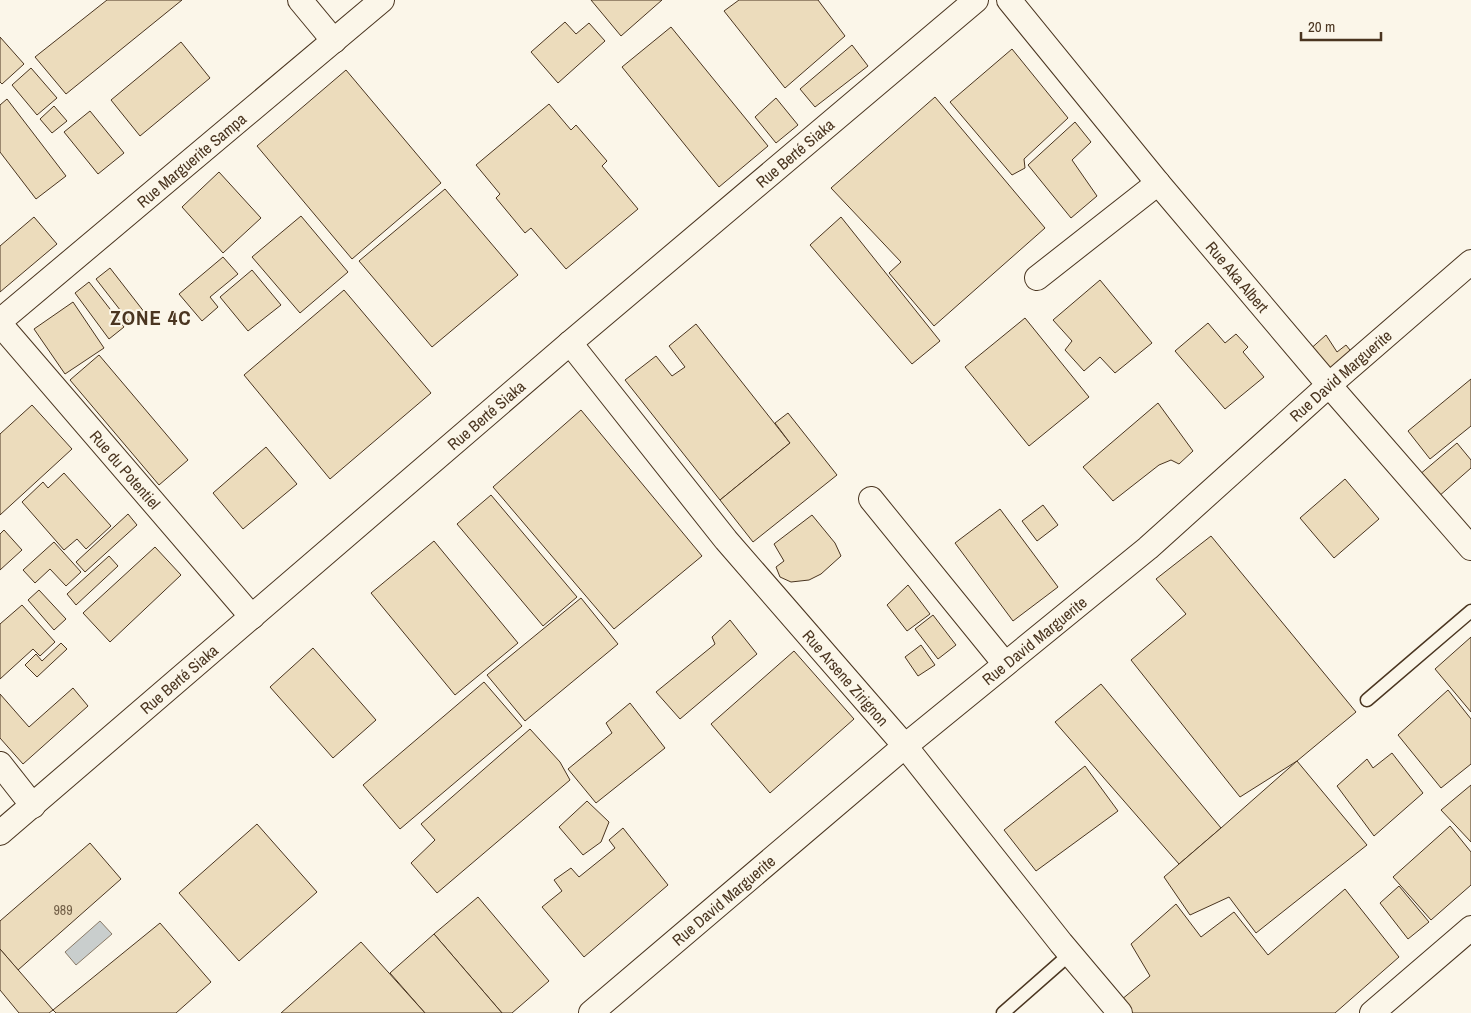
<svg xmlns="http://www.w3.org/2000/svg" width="1471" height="1013" viewBox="0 0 1471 1013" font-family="'Archivo Narrow',sans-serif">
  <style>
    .water { fill: #c9cecd; stroke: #887966 }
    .building { fill: #ecdcbc; stroke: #4a3520 }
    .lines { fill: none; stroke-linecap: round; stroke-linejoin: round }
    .service-casing { stroke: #4a3520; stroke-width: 15 }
    .minor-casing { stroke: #4a3520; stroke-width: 26 }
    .service { stroke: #fbf6e9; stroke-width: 12 }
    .minor { stroke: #fbf6e9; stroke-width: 24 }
    .labels { text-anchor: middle; stroke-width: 4; stroke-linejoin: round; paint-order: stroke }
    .number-label { font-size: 14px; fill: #725f47 }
    .street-label { font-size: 16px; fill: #4a3520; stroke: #fbf6e9 }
    .district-label { font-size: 21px; font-weight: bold; letter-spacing: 1px; fill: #4a3520; stroke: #fbf6e9 }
  </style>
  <rect width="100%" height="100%" fill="#fbf6e9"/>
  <path class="water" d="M 100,921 L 112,934 L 76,965 L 65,952 Z"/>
  <g class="building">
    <path d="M 107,0 L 182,0 L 66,94 L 35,57 Z"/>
    <path d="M 591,0 L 662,0 L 621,36 Z"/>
    <path d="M 739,0 L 818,0 L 845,36 L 785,88 L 724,11 Z"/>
    <path d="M 565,22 L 576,34 L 589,23 L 605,41 L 558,83 L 531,52 Z"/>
    <path d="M 671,27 L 768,146 L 719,187 L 622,67 Z"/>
    <path d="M 0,37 L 24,64 L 2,84 L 0,82 Z"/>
    <path d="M 181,42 L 210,78 L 140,136 L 111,100 Z"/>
    <path d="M 852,45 L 868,66 L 815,107 L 800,89 Z"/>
    <path d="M 1012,49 L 1068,118 L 1024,159 L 1025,168 L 1012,175 L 950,102 Z"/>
    <path d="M 31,68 L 57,98 L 37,115 L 12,85 Z"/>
    <path d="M 346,70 L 441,183 L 352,259 L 257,146 Z"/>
    <path d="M 935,97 L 1045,228 L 934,326 L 889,273 L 901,262 L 831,188 Z"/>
    <path d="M 776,98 L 798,125 L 776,143 L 755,117 Z"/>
    <path d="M 7,99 L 66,176 L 36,199 L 0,152 L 0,105 Z"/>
    <path d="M 549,104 L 571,130 L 576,125 L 607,161 L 602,166 L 638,209 L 566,269 L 531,228 L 525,233 L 496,198 L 500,194 L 476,165 Z"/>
    <path d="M 54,106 L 67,121 L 52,133 L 40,119 Z"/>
    <path d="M 90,111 L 124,153 L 98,174 L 64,132 Z"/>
    <path d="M 1075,122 L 1091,142 L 1072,160 L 1097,196 L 1071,218 L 1028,165 Z"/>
    <path d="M 219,172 L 261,218 L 223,253 L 182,207 Z"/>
    <path d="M 445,189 L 518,275 L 432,347 L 359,261 Z"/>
    <path d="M 301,216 L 348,272 L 300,313 L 252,257 Z"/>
    <path d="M 34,217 L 57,244 L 0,292 L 0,246 Z"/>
    <path d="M 841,217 L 940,341 L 912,364 L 810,245 Z"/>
    <path d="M 223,257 L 238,274 L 210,297 L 218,307 L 202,321 L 179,294 Z"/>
    <path d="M 110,268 L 145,313 L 131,324 L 96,279 Z"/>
    <path d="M 252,270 L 281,305 L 248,331 L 220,297 Z"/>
    <path d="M 1100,280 L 1152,343 L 1115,373 L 1100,357 L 1084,371 L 1065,350 L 1072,341 L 1053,320 Z"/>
    <path d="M 89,282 L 124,327 L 109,339 L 75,293 Z"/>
    <path d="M 344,290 L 431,393 L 330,479 L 244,375 Z"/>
    <path d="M 73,302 L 104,348 L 65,374 L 34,329 Z"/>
    <path d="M 1025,318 L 1089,397 L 1029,446 L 965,367 Z"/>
    <path d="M 1208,323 L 1225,343 L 1236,334 L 1248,347 L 1243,352 L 1264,377 L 1225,409 L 1175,351 Z"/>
    <path d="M 696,324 L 790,443 L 720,500 L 625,380 L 656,356 L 672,376 L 685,367 L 669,346 Z"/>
    <path d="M 1326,335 L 1337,352 L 1346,345 L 1354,355 L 1330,376 L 1307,352 Z"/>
    <path d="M 99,355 L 188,460 L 159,485 L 70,380 Z"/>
    <path d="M 1471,379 L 1471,426 L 1430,459 L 1408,431 Z"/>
    <path d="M 1158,403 L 1193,451 L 1179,464 L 1171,460 L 1159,465 L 1113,501 L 1083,467 Z"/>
    <path d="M 32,405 L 72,449 L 0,515 L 0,434 Z"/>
    <path d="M 581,410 L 702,556 L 614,629 L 493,487 Z"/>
    <path d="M 788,413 L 837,475 L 753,542 L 720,500 L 790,443 L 775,423 Z"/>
    <path d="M 1457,443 L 1471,460 L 1471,468 L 1438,497 L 1419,475 Z"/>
    <path d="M 266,447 L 297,484 L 243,529 L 213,493 Z"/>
    <path d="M 64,473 L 111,526 L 86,549 L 77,539 L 64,550 L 22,502 L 43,482 L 48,488 Z"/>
    <path d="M 1345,479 L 1379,519 L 1334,558 L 1300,518 Z"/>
    <path d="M 491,495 L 577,597 L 543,626 L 457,524 Z"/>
    <path d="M 1043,505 L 1058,525 L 1037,541 L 1022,521 Z"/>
    <path d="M 1000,509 L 1058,587 L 1013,621 L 955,543 Z"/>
    <path d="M 128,514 L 137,525 L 85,572 L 76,562 Z"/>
    <path d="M 812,515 L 835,543 L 841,556 L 821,574 L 809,580 L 791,582 L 780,577 L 776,567 L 784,561 L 774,544 Z"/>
    <path d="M 4,530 L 22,550 L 0,570 L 0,534 Z"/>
    <path d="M 1211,536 L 1356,712 L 1297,761 L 1240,797 L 1131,660 L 1186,614 L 1156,579 Z"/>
    <path d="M 434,541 L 518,643 L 455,695 L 371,593 Z"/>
    <path d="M 54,542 L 81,572 L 66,586 L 50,569 L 35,583 L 23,570 Z"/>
    <path d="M 155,547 L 181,575 L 110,642 L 83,613 Z"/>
    <path d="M 109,556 L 118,566 L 76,605 L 67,594 Z"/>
    <path d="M 908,585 L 930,614 L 907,631 L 887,605 Z"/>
    <path d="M 39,590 L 66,619 L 54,630 L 28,600 Z"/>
    <path d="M 581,598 L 618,644 L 525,721 L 487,675 Z"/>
    <path d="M 22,605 L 55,642 L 40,656 L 33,649 L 0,679 L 0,624 Z"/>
    <path d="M 933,615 L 956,645 L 938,659 L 915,629 Z"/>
    <path d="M 730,620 L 757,654 L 680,719 L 656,692 L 715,644 L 712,637 Z"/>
    <path d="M 1471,637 L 1471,712 L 1435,669 Z"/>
    <path d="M 61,643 L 67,649 L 37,677 L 25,665 L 36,654 L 42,661 Z"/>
    <path d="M 921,645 L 935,665 L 918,676 L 905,657 Z"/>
    <path d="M 313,648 L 376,720 L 333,758 L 270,687 Z"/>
    <path d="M 794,651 L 854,719 L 770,793 L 711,724 Z"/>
    <path d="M 484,682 L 522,726 L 400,829 L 363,785 Z"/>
    <path d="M 1101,684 L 1221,828 L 1179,864 L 1055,722 Z"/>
    <path d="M 73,688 L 88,706 L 23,764 L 0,738 L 0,694 L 29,727 Z"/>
    <path d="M 1448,690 L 1471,719 L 1471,764 L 1441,788 L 1398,735 Z"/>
    <path d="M 630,703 L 665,748 L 596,803 L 568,769 L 612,733 L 606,723 Z"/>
    <path d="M 530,729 L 560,762 L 570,780 L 437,893 L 411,863 L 435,840 L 421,824 Z"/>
    <path d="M 1392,753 L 1423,793 L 1374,836 L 1337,786 L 1367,759 L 1373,768 Z"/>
    <path d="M 1297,761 L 1367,845 L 1256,933 L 1229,897 L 1190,915 L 1164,877 L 1221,828 Z"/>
    <path d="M 1085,766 L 1118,811 L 1036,871 L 1004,830 Z"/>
    <path d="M 1471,785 L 1471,842 L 1441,810 Z"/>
    <path d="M 587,801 L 609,822 L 601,842 L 583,855 L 559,827 Z"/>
    <path d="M 257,824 L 317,892 L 239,961 L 179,893 Z"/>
    <path d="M 1450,826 L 1471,852 L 1471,885 L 1431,920 L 1393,877 Z"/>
    <path d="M 623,828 L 668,885 L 584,957 L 542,907 L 562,891 L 554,880 L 571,868 L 579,877 L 615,848 L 609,840 Z"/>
    <path d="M 90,843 L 121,879 L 18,970 L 0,949 L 0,921 Z"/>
    <path d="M 1399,886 L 1429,922 L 1408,939 L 1380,903 Z"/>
    <path d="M 1345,889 L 1399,957 L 1335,1013 L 1132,1013 L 1121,1000 L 1150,976 L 1131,944 L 1176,904 L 1201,937 L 1234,912 L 1268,955 Z"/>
    <path d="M 478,897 L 549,981 L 512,1013 L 502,1013 L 434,934 Z"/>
    <path d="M 160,923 L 211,982 L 176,1013 L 56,1013 L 53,1010 Z"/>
    <path d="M 434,934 L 502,1013 L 425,1013 L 390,973 Z"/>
    <path d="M 361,942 L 425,1013 L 281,1013 Z"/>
    <path d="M 0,949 L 53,1010 L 49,1013 L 19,1013 L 0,990 Z"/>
  </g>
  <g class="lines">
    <defs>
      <g id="service">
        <path d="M 1367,700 L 1471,611"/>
        <path d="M 1003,1013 L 1070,954"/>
      </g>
      <g id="minor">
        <path d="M 300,0 L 334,41"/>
        <path id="s1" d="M 1009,0 L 1158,183 L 1329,385 L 1471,548"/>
        <path d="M 1037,278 L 1158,183"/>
        <path id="s2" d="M 0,321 L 382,0"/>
        <path id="s3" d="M 0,324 L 252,617"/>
        <path id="s4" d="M 570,343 L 726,540 L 905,746 L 1061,943 L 1120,1013"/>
        <path d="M 871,499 L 1005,664"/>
        <path d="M 0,764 L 33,806"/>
        <path id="s5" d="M 0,833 L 570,343 L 976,0"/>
        <path id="s6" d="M 591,1013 L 905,746 L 1148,548 L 1329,385 L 1471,262"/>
        <path d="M 1372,1013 L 1471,928"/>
      </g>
    </defs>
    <use href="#service" class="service-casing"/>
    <use href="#minor" class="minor-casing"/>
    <use href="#service" class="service"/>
    <use href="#minor" class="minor"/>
  </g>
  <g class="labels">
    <g class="number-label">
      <text x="63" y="915">989</text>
    </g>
    <g class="street-label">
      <text dy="6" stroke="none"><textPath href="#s5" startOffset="1046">Rue Berté Siaka</textPath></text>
      <text dy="6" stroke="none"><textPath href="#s2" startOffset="250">Rue Marguerite Sampa</textPath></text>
      <text dy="6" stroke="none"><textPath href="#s1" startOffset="359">Rue Aka Albert</textPath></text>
      <text dy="6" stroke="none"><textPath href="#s6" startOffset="984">Rue David Marguerite</textPath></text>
      <text dy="6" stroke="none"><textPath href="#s5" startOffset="641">Rue Berté Siaka</textPath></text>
      <text dy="6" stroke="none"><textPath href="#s3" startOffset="192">Rue du Potentiel</textPath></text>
      <text dy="6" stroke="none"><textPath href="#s6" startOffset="579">Rue David Marguerite</textPath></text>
      <text dy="6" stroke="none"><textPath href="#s4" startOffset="434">Rue Arsene Zirignon</textPath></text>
      <text dy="6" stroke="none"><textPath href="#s5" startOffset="236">Rue Berté Siaka</textPath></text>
      <text dy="6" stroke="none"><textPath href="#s6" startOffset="174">Rue David Marguerite</textPath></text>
    </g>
    <g class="district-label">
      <text x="151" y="325">ZONE 4C</text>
    </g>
  </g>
  <path d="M1301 32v8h80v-8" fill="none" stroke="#4a3520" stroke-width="2.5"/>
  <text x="1308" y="32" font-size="15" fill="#4a3520" stroke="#fbf6e9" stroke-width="4" paint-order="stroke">20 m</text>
</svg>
